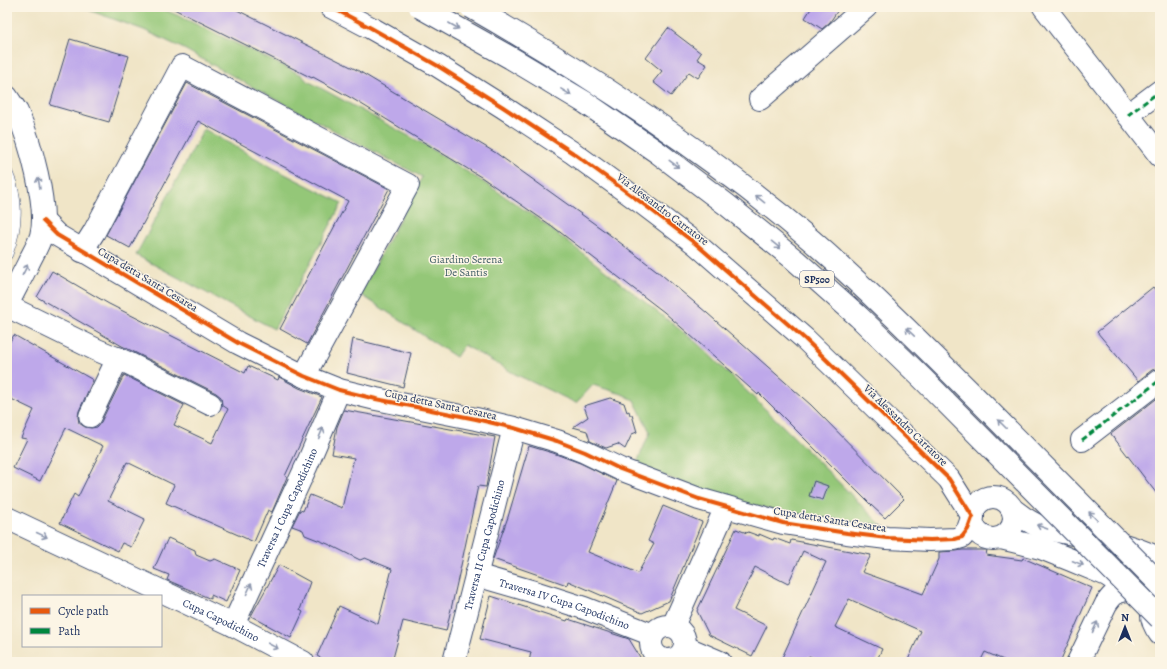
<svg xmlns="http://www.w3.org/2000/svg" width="1167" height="669" viewBox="0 0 1167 669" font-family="Alegreya,serif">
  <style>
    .green { fill: #94c778; stroke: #587b6b }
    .building { fill: #bea8ea }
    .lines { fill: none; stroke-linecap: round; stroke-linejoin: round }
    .service-casing { stroke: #3b4a6e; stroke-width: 12 }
    .minor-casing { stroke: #3b4a6e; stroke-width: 24 }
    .service { stroke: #fff; stroke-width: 11 }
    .minor { stroke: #fff; stroke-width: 22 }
    .trunk-bridge-casing { stroke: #3b4a6e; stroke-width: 24; stroke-linecap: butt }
    .trunk-bridge { stroke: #fff; stroke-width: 22 }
    .quiet { stroke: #00873e; stroke-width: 3; stroke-dasharray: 6 3; stroke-linecap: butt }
    .cycleway-casing { stroke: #fcf5e5; stroke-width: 6 }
    .cycleway { stroke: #e8590c; stroke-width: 4 }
    .oneway { stroke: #8d97ae }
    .labels { text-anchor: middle; stroke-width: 3; stroke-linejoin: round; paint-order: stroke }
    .shield { fill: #fcf5e5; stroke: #5e6a86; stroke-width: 1 }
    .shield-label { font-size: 10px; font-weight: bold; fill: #1b2f5e }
    .street-label { font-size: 11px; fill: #1b2f5e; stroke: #fcf5e5 }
    .park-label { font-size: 11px; fill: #3f5d66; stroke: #fcf5e5 }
  </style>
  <rect width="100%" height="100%" fill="#fcf5e5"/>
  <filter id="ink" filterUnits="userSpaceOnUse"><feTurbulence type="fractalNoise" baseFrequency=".025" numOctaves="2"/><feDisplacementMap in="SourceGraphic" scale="8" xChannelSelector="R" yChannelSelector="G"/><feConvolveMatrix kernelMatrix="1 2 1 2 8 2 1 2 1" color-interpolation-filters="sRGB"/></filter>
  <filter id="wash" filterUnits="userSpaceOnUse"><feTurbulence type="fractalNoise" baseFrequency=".012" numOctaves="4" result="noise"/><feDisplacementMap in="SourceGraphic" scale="16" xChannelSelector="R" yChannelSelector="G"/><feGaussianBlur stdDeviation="0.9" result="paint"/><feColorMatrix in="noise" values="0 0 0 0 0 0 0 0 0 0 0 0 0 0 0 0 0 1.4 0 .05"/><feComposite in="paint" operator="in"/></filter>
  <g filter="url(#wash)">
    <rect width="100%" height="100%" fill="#f0e5c7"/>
    <g class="green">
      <path d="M 80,7 L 158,7 L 179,16 L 302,75 L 306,80 L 427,146 L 497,191 L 535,217 L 594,262 L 697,343 L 791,434 L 882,526 L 812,518 L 725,499 L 636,465 L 650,432 L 634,400 L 622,394 L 593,385 L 576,403 L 515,374 L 464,345 L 456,357 L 360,294 L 422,177 L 256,89 L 184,49 L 144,30 Z"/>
      <path d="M 204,129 L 275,169 L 342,203 L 303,277 L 274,329 L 136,255 Z"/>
    </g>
    <g id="blocks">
      <g class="building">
        <path d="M 170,7 L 231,7 L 357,70 L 496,153 L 606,232 L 656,270 L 707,313 L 811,405 L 904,499 L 885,518 L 872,506 L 759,393 L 758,395 L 664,312 L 552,226 L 481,177 L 353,99 L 313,77 L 312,78 Z"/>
        <path d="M 812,7 L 840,7 L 830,22 L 822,29 L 805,18 Z"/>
        <path d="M 668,28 L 701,53 L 697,59 L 707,65 L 698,78 L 689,72 L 671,96 L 653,82 L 662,71 L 646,58 Z"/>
        <path d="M 70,39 L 129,56 L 109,122 L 50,105 Z"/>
        <path d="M 187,83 L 389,189 L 307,344 L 280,329 L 348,201 L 198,121 L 130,248 L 106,235 Z"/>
        <path d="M 52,271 L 109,304 L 245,373 L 248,366 L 278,380 L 279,377 L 299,388 L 322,397 L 285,476 L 287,477 L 272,512 L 268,510 L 254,542 L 166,503 L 174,485 L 127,462 L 108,501 L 145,519 L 131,547 L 122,543 L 118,551 L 60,523 L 74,494 L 78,497 L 103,446 L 66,428 L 40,481 L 13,468 L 27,439 L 21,438 L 34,410 L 7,397 L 7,346 L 14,335 L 93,380 L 79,411 L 78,417 L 79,423 L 85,427 L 91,428 L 97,427 L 101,422 L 124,375 L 184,405 L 174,425 L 212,443 L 228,409 L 222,405 L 221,397 L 216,393 L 122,346 L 37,297 Z"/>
        <path d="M 1153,287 L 1160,296 L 1160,368 L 1152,370 L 1138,381 L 1097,332 Z"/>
        <path d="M 353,339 L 411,353 L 403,387 L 347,373 Z"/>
        <path d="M 1160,396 L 1160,498 L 1111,434 Z"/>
        <path d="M 610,398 L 624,403 L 627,412 L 629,411 L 630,415 L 632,415 L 637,432 L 632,434 L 625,449 L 618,444 L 606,448 L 590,441 L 587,431 L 573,427 L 588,417 L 584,406 Z"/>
        <path d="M 344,410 L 495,437 L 486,487 L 478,486 L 462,561 L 446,631 L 403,621 L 392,662 L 329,662 L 317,656 L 339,606 L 378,624 L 392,569 L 365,558 L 360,560 L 328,544 L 305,535 L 303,530 L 292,526 L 300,510 L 303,511 L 310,495 L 342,508 L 354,458 L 332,454 L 337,427 Z"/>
        <path d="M 529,446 L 553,453 L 580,463 L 617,481 L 588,552 L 638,573 L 654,544 L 648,541 L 663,506 L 702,522 L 669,601 L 642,613 L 568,581 L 567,585 L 493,559 L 508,517 Z"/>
        <path d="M 814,481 L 828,486 L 823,500 L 809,496 Z"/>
        <path d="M 736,529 L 747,533 L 748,532 L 759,536 L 759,534 L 773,540 L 774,538 L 790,544 L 791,540 L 871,555 L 862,572 L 923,594 L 939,559 L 939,552 L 956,551 L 962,550 L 987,550 L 986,555 L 1022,560 L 1023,558 L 1092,588 L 1060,662 L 1008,662 L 985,652 L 980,662 L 907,662 L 921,631 L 849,599 L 835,627 L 882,649 L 876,662 L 822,662 L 809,656 L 806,662 L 780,662 L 826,562 L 803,551 L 788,584 L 755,567 L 734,610 L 767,626 L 752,656 L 709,635 L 697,611 Z"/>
        <path d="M 168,538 L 195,550 L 196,555 L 210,561 L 215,559 L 240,570 L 226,602 L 211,595 L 211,599 L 167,580 L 169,575 L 154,569 Z"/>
        <path d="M 279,565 L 310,582 L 300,610 L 303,612 L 291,638 L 251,616 Z"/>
        <path d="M 491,596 L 567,621 L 568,619 L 629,639 L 643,662 L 529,662 L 531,652 L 480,639 Z"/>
      </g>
    </g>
  </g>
  <g filter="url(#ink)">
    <use href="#blocks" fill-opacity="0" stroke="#3b4a6e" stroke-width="1"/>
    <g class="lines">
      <defs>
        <path id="service" d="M 7,173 C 19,199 17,228 7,254"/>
        <g id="minor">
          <path d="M 331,7 L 371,28 L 438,66 L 503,107 L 573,153 L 642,203 L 696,244 L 805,339 L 949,479 L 973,517"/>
          <path d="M 1044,7 L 1160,156"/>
          <path d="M 7,97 C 10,102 14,107 17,112 C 30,140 49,207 41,236 C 38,246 32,255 28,264 C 21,278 14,291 7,305"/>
          <path d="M 760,99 L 866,7"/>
          <path d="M 1128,115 L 1160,91"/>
          <path d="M 43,221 L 57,235 L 238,343 L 304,376 L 339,390 L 376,399 L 476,419 L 514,428 L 557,441 L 585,452 L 620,469 L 699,499 L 783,523 L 847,533 L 887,538 L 930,540 L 955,539 L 962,537 L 968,529 L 972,518"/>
          <path d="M 82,251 L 94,232 L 182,66 L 408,185 L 304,376"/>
          <path d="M 7,306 L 97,350 L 128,363 L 210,404"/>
          <path d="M 90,416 L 118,358"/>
          <path d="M 1082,440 L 1160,380"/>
          <circle cx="993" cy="518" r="21"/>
          <path d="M 1012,509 C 1023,518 1033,524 1045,529 C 1084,536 1125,541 1160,559"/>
          <path id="s1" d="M 7,518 L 233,625 L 303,662"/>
          <path d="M 1001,538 L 1041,548 L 1071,560 L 1107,575 L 1122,585"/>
          <path id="s2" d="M 476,575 L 531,591 L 584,608 L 653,635"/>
          <path d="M 1160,592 C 1149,606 1149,620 1160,634"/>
          <path id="s3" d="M 233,625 L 306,467 L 339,390"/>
          <circle cx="668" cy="643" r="17"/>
          <path d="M 673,626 L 726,507"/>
          <path d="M 685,647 L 720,662"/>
          <path id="s4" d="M 454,662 L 514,428"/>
          <path d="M 1078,662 L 1106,604 C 1113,594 1116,591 1129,590"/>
        </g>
      </defs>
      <use href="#service" class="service-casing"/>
      <use href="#minor" class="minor-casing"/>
      <use href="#service" class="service"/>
      <use href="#minor" class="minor"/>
      <defs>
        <g id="trunk-bridge">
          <path d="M 420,7 L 511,58 L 586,103 L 657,152 L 727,205 L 795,260 L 859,317 L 922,378 L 1160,618"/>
          <path d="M 471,7 C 590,75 706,151 811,240 C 874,295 932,354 991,413 C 1047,470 1104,527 1160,584"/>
        </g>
      </defs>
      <use href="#trunk-bridge" class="trunk-bridge-casing"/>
      <use href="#trunk-bridge" class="trunk-bridge"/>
      <g class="quiet">
        <path d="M 1128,115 L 1160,91"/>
        <path d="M 1082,440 L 1160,380"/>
      </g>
      <defs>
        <g id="cycleway">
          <path d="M 331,7 L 371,28 L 438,66 L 503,107 L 573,153 L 642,203 L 696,244 L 805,339 L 949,479 L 973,517"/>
          <path d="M 43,221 L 57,235 L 238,343 L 304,376 L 339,390 L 376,399 L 476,419 L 514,428 L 557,441 L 585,452 L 620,469 L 699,499 L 783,523 L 847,533 L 887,538 L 930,540 L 955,539 L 962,537 L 968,529 L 972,518"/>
        </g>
      </defs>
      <use href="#cycleway" class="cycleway-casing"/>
      <use href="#cycleway" class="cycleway"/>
    </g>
    <defs><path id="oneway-shaft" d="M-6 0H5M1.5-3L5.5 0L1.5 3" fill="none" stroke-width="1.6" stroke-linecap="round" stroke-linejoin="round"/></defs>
    <g class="oneway">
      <use href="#oneway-shaft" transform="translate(454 26) rotate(30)"/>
      <use href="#oneway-shaft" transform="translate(566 92) rotate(31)"/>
      <use href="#oneway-shaft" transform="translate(674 164) rotate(37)"/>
      <use href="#oneway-shaft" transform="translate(39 183) rotate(-100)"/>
      <use href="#oneway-shaft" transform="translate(760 199) rotate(-141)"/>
      <use href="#oneway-shaft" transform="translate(776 245) rotate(39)"/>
      <use href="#oneway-shaft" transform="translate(25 270) rotate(-63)"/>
      <use href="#oneway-shaft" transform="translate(910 332) rotate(-136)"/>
      <use href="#oneway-shaft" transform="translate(1002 424) rotate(-135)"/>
      <use href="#oneway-shaft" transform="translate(321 433) rotate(-67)"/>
      <use href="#oneway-shaft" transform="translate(1093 516) rotate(-135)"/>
      <use href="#oneway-shaft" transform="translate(1042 527) rotate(-160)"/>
      <use href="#oneway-shaft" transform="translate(42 535) rotate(25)"/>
      <use href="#oneway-shaft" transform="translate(1078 563) rotate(22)"/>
      <use href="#oneway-shaft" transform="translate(249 589) rotate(-65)"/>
      <use href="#oneway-shaft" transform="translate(1095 627) rotate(-65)"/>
      <use href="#oneway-shaft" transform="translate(273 646) rotate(28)"/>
    </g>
  </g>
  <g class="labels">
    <rect class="shield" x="800" y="271" width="34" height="16" rx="3"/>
    <g class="shield-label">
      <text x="817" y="283">SP500</text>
    </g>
    <g class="street-label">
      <text transform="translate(663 209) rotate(37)" y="4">Via Alessandro Carratore</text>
      <text transform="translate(148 279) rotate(31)" y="4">Cupa detta Santa Cesarea</text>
      <text transform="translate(441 404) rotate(12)" y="4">Cupa detta Santa Cesarea</text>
      <text transform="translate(906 425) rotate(44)" y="4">Via Alessandro Carratore</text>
      <text dy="4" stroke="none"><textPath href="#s3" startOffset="129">Traversa I Cupa Capodichino</textPath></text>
      <text transform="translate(830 519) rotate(9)" y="4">Cupa detta Santa Cesarea</text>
      <text dy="4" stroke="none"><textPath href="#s4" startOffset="121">Traversa II Cupa Capodichino</textPath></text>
      <text dy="4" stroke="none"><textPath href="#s2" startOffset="93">Traversa IV Cupa Capodichino</textPath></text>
      <text dy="4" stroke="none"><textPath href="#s1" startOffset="237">Cupa Capodichino</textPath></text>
    </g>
    <g class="park-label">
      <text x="466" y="263">Giardino Serena<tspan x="466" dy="13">De Santis</tspan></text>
    </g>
  </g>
  <rect width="1167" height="669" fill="none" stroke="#fcf5e5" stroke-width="24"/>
  <rect x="22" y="595" width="140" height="52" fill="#fcf5e5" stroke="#a2a6af"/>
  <rect x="30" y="608" width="20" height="6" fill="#e8590c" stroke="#a2a6af"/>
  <text x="58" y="615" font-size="12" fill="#1b2f5e">Cycle path</text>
  <rect x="30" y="628" width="20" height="6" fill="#00873e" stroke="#a2a6af"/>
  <text x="58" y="635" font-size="12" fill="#1b2f5e">Path</text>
  <g transform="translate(1125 627)" stroke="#fcf5e5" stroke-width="3" paint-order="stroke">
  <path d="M0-3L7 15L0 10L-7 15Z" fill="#1b2f5e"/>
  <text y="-6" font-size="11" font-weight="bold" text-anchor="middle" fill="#1b2f5e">N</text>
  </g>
</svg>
